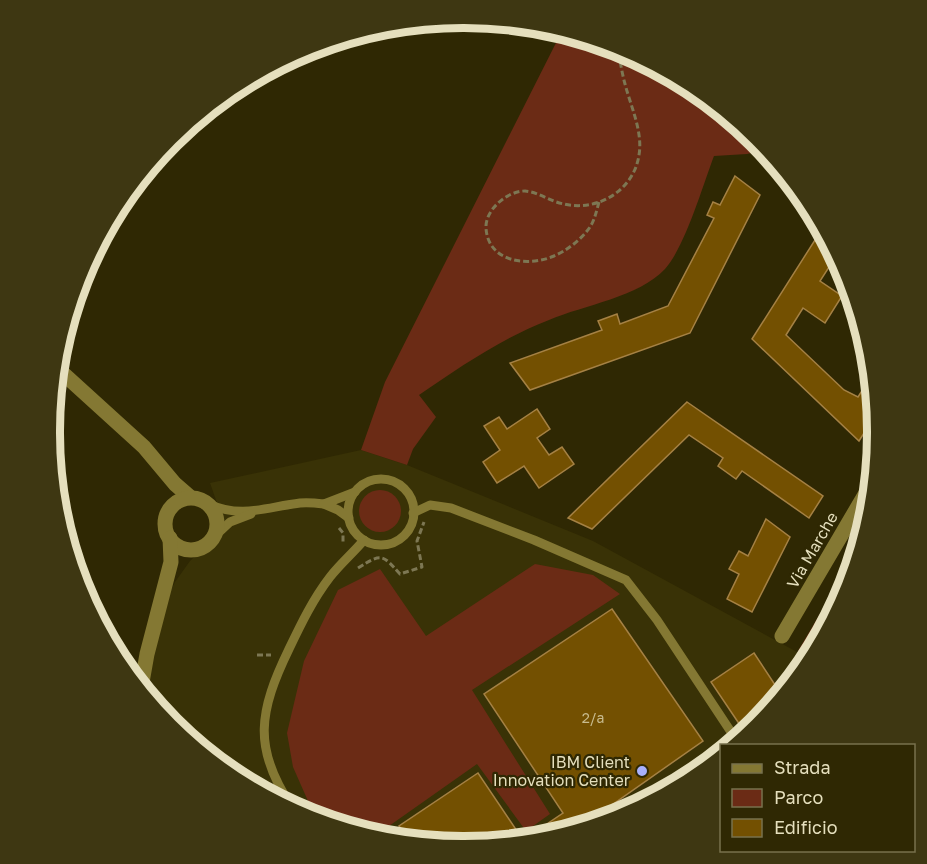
<svg xmlns="http://www.w3.org/2000/svg" width="927" height="864" viewBox="0 0 927 864" font-family="'Golos Text',sans-serif">
  <style>
    .built { fill: #393206 }
    .green { fill: #6b2b15 }
    .building { fill: #735001; stroke: #a58144; stroke-width: 1.5 }
    .lines { fill: none; stroke-linecap: round; stroke-linejoin: round }
    .path { stroke: #7d7753; stroke-width: 3; stroke-dasharray: 6 3; stroke-linecap: butt }
    .service { stroke: #847833; stroke-width: 9 }
    .minor { stroke: #847833; stroke-width: 15 }
    .tertiary { stroke: #847833; stroke-width: 15 }
    .poi-dot { fill: #a8b0fc; stroke: #2f2803; stroke-width: 2 }
    .labels { text-anchor: middle; stroke-width: 4.5; stroke-linejoin: round; paint-order: stroke }
    .number-label { font-size: 14px; fill: #c8bb8e }
    .street-label { font-size: 16px; fill: #e5dfbd; stroke: #2f2803 }
    .poi-label { font-size: 16px; fill: #e5dfbd; stroke: #2f2803; text-anchor: end }
    .rim { fill: none; stroke: #e5dfbd; stroke-width: 8 }
  </style>
  <rect width="100%" height="100%" fill="#2f2803"/>
  <path class="built" d="M 361,450 L 407,465 L 593,541 L 810,659 L 756,725 L 731,745 L 722,746 L 721,753 L 693,776 L 622,815 L 544,838 L 463,846 L 382,838 L 305,814 L 233,776 L 171,724 L 147,695 L 152,654 L 170,592 L 175,582 L 190,561 L 196,555 L 209,548 L 219,537 L 222,517 L 210,483 Z"/>
  <g class="green">
    <path d="M 562,31 L 622,50 L 694,88 L 756,139 L 765,150 L 747,154 L 714,156 C 703,185 685,247 665,269 C 639,297 584,305 549,320 C 502,338 460,367 419,395 L 436,417 L 413,449 L 407,465 L 361,450 L 385,382 Z"/>
    <circle cx="380" cy="511" r="21"/>
    <path d="M 859,548 L 846,591 L 810,659 L 798,651 Z"/>
    <path d="M 535,564 L 593,575 L 620,594 L 472,690 L 550,814 L 526,831 L 477,764 L 389,826 L 399,840 L 382,838 L 321,819 L 308,801 L 293,767 L 287,733 L 304,661 L 338,590 L 380,569 L 426,636 Z"/>
  </g>
  <g class="building">
    <path d="M 735,176 L 760,195 L 690,333 L 530,390 L 510,363 L 602,330 L 598,321 L 617,314 L 620,324 L 668,306 L 714,218 L 707,215 L 713,202 L 720,205 Z"/>
    <path d="M 822,229 L 842,266 L 838,273 L 829,267 L 820,281 L 842,296 L 825,323 L 803,308 L 786,335 L 844,390 L 858,397 L 872,375 L 876,414 L 859,441 L 752,339 Z"/>
    <path d="M 687,402 L 823,496 L 809,518 L 742,471 L 736,479 L 718,466 L 723,458 L 689,435 L 592,529 L 568,518 Z"/>
    <path d="M 537,409 L 550,429 L 537,438 L 549,455 L 562,447 L 574,464 L 539,488 L 524,466 L 497,483 L 483,462 L 500,450 L 484,426 L 499,417 L 507,429 Z"/>
    <path d="M 766,519 L 790,537 L 752,612 L 727,599 L 739,574 L 729,569 L 739,551 L 748,556 Z"/>
    <path d="M 612,609 L 703,741 L 579,828 L 544,838 L 463,846 L 409,841 L 399,826 L 478,773 L 523,840 L 563,813 L 484,694 Z"/>
    <path d="M 754,653 L 781,694 L 756,725 L 746,734 L 711,682 Z"/>
  </g>
  <g class="lines">
    <g class="path">
      <path d="M 599,202 C 596,213 594,223 587,231 C 579,241 566,251 554,256 C 529,267 488,263 486,228 C 485,210 507,191 525,191 C 539,192 551,202 564,204 C 598,212 634,190 639,155 C 643,132 631,107 625,84 C 622,73 620,61 618,48"/>
      <path d="M 339,528 L 343,533 L 343,544"/>
      <path d="M 358,568 C 382,553 382,554 400,574 L 422,567 L 417,541 L 424,522"/>
      <path d="M 257,655 L 271,655"/>
      <path d="M 305,807 L 311,816"/>
    </g>
    <g class="service">
      <circle cx="381" cy="512" r="33"/>
      <path d="M 209,504 C 241,519 267,507 300,503 C 308,502 316,503 324,504"/>
      <path d="M 413,513 L 430,505 L 451,508 L 534,540 L 626,580 L 657,620 L 737,741"/>
      <path d="M 349,518 L 338,510 L 324,504 L 355,492"/>
      <path d="M 215,536 L 230,522 L 251,514"/>
      <path d="M 292,807 C 252,748 259,711 289,649 C 301,624 313,599 330,577 C 340,564 353,553 364,540"/>
    </g>
    <path class="minor" d="M 782,636 L 873,481"/>
    <g class="tertiary">
      <path d="M 56,367 L 144,447 L 175,484 L 190,497"/>
      <circle cx="191" cy="524" r="26"/>
      <path d="M 141,688 L 147,654 L 171,562 L 170,538"/>
    </g>
  </g>
  <circle class="poi-dot" cx="642" cy="771" r="6"/>
  <g class="labels">
    <g class="number-label">
      <text x="593" y="723">2/a</text>
    </g>
    <g class="street-label">
      <text transform="translate(812 550) rotate(-60)" y="6">Via Marche</text>
    </g>
    <g class="poi-label">
      <text x="630" y="768">IBM Client<tspan x="630" dy="18">Innovation Center</tspan></text>
    </g>
  </g>
  <path d="M0 0H927V864H0ZM463 28H464A403 403 0 0 1 867 431V433A403 403 0 0 1 464 836H463A403 403 0 0 1 60 433V431A403 403 0 0 1 463 28Z" fill="#3e3712" fill-rule="evenodd"/>
  <path class="rim" d="M463 28H464A403 403 0 0 1 867 431V433A403 403 0 0 1 464 836H463A403 403 0 0 1 60 433V431A403 403 0 0 1 463 28Z"/>
  <rect x="720" y="744" width="195" height="108" fill="#2f2803" stroke="#78714d" stroke-width="1.5"/>
  <rect x="732" y="764" width="30" height="9" fill="#847833" stroke="#78714d" stroke-width="1.5"/>
  <text x="774" y="774" font-size="18" fill="#e5dfbd">Strada</text>
  <rect x="732" y="789" width="30" height="18" fill="#6b2b15" stroke="#78714d" stroke-width="1.5"/>
  <text x="774" y="804" font-size="18" fill="#e5dfbd">Parco</text>
  <rect x="732" y="819" width="30" height="18" fill="#735001" stroke="#78714d" stroke-width="1.5"/>
  <text x="774" y="834" font-size="18" fill="#e5dfbd">Edificio</text>
</svg>
